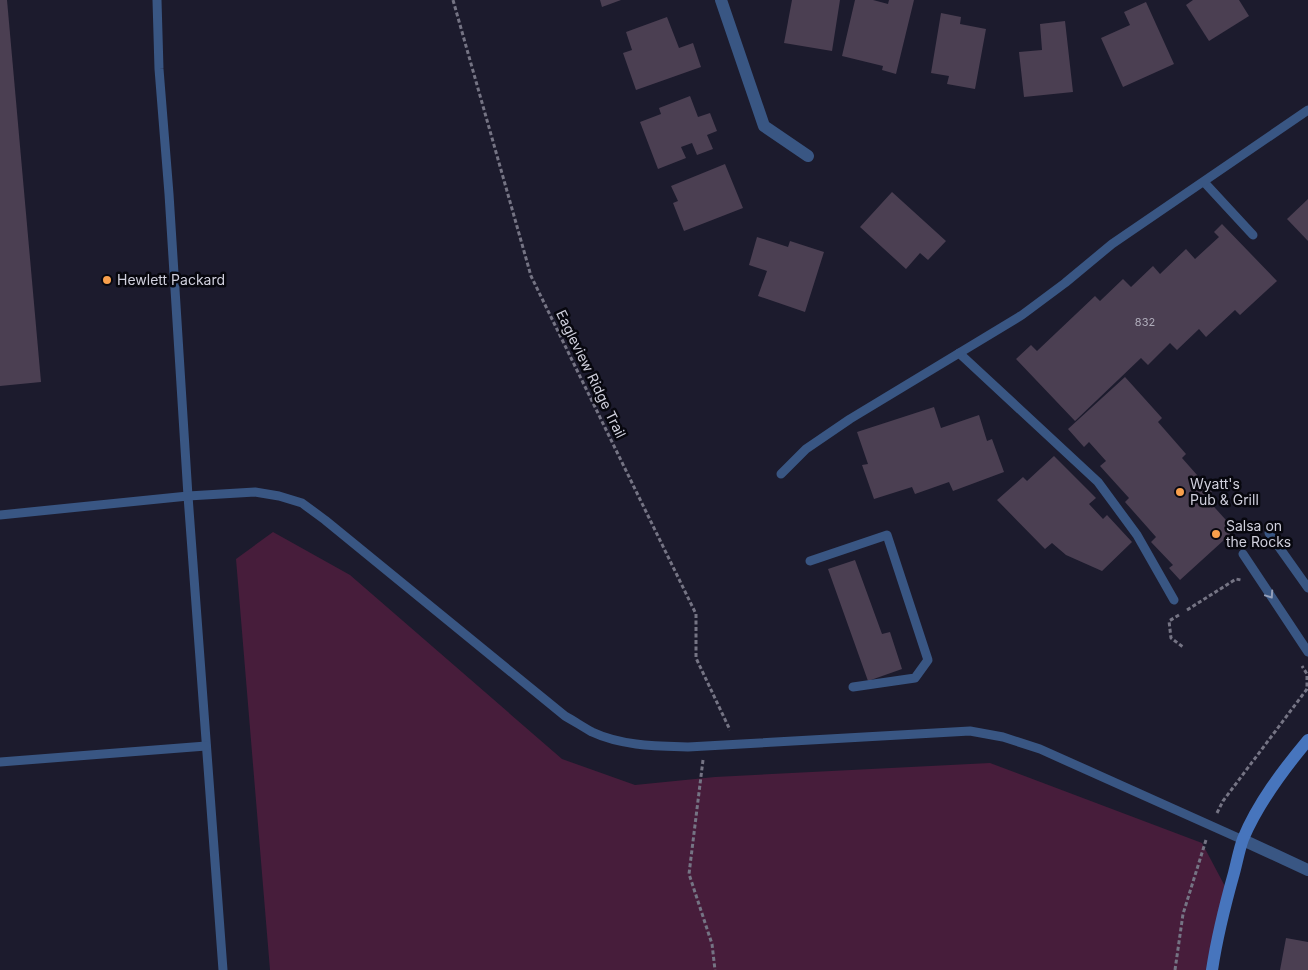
<svg xmlns="http://www.w3.org/2000/svg" width="1308" height="970" viewBox="0 0 1308 970" font-family="Inter,sans-serif">
  <style>
    .green { fill: #471d3b }
    .building { fill: #4b3f52 }
    .lines { fill: none; stroke-linecap: round; stroke-linejoin: round }
    .path { stroke: #757484; stroke-width: 3; stroke-dasharray: 4 2.5; stroke-linecap: butt }
    .lane { stroke: #395683; stroke-width: 9 }
    .street { stroke: #395683; stroke-width: 12 }
    .secondary { stroke: #4775bd; stroke-width: 12 }
    .oneway { stroke: #949fb9 }
    .poi-dot { fill: #f9a04c; stroke: #07070e; stroke-width: 2 }
    .labels { text-anchor: middle; stroke-width: 5; stroke-linejoin: round; paint-order: stroke }
    .number-label { font-size: 11px; fill: #afacba }
    .poi-label { font-size: 14px; fill: #d0d0dd; stroke: #07070e; text-anchor: start }
    .street-label { font-size: 14px; fill: #d0d0dd; stroke: #07070e }
  </style>
  <rect width="100%" height="100%" fill="#1c1b2d"/>
  <path class="green" d="M 273,532 L 350,575 L 562,759 L 635,785 L 715,777 L 990,763 L 1202,843 L 1228,892 L 1216,970 L 270,970 L 236,559 Z"/>
  <g class="building">
    <path d="M 0,0 L 7,0 L 41,382 L 0,386 Z"/>
    <path d="M 600,0 L 621,0 L 602,7 Z"/>
    <path d="M 792,0 L 840,0 L 832,51 L 784,43 Z"/>
    <path d="M 855,0 L 873,0 L 888,4 L 889,0 L 914,0 L 896,74 L 882,70 L 883,66 L 842,56 Z"/>
    <path d="M 1193,0 L 1239,0 L 1249,16 L 1209,41 L 1186,5 Z"/>
    <path d="M 1146,2 L 1174,64 L 1123,87 L 1101,38 L 1130,25 L 1124,12 Z"/>
    <path d="M 941,13 L 961,17 L 960,24 L 986,29 L 975,89 L 947,84 L 949,76 L 931,73 Z"/>
    <path d="M 667,17 L 679,48 L 693,43 L 701,67 L 636,90 L 623,53 L 632,50 L 626,32 Z"/>
    <path d="M 1065,21 L 1073,92 L 1024,97 L 1019,52 L 1042,50 L 1040,24 Z"/>
    <path d="M 690,96 L 698,117 L 710,113 L 717,131 L 707,135 L 713,149 L 697,155 L 692,143 L 681,147 L 686,158 L 658,169 L 640,122 L 661,114 L 659,108 Z"/>
    <path d="M 725,164 L 743,208 L 684,231 L 673,203 L 678,201 L 671,186 Z"/>
    <path d="M 892,192 L 946,241 L 928,260 L 920,253 L 906,269 L 860,227 Z"/>
    <path d="M 1308,199 L 1308,241 L 1287,219 Z"/>
    <path d="M 1222,224 L 1277,281 L 1240,315 L 1235,310 L 1206,337 L 1199,329 L 1177,350 L 1170,343 L 1148,365 L 1141,358 L 1075,421 L 1016,359 L 1031,345 L 1037,351 L 1095,296 L 1100,301 L 1123,279 L 1131,287 L 1153,266 L 1160,274 L 1186,249 L 1195,259 L 1219,237 L 1214,232 Z"/>
    <path d="M 757,237 L 788,247 L 790,241 L 824,252 L 805,312 L 758,296 L 767,271 L 749,265 Z"/>
    <path d="M 1125,377 L 1162,418 L 1158,422 L 1186,454 L 1182,458 L 1212,492 L 1206,498 L 1235,530 L 1180,580 L 1169,568 L 1173,565 L 1151,542 L 1156,537 L 1125,502 L 1129,498 L 1100,466 L 1106,461 L 1089,442 L 1084,447 L 1068,429 Z"/>
    <path d="M 934,407 L 941,428 L 979,415 L 987,441 L 992,439 L 1004,472 L 953,491 L 949,482 L 915,494 L 912,487 L 874,499 L 862,465 L 868,464 L 857,432 Z"/>
    <path d="M 1054,456 L 1096,498 L 1089,504 L 1103,519 L 1107,515 L 1132,542 L 1102,571 L 1066,555 L 1052,543 L 1045,549 L 997,500 L 1023,477 L 1027,481 Z"/>
    <path d="M 855,560 L 882,634 L 890,632 L 902,669 L 868,681 L 828,569 Z"/>
    <path d="M 1286,938 L 1308,942 L 1308,970 L 1280,970 Z"/>
  </g>
  <g class="lines">
    <g class="path">
      <path d="M 453,0 L 531,276 L 696,614 L 696,658 L 730,730"/>
      <path d="M 1187,610 L 1236,579 L 1241,580"/>
      <path d="M 1179,615 L 1169,621 L 1171,638 L 1183,647"/>
      <path d="M 703,760 L 689,874 L 712,944 L 715,970"/>
      <path d="M 1217,813 L 1223,801 L 1307,689 L 1307,674 L 1302,666"/>
      <path d="M 1175,970 L 1183,914 L 1206,840"/>
    </g>
    <g class="lane">
      <path d="M 157,0 L 159,69 L 169,194 L 188,496 L 223,970"/>
      <path d="M 1204,182 L 1253,235"/>
      <path d="M 959,353 L 1098,482 L 1137,535 L 1174,600"/>
      <path d="M 781,474 L 806,449 L 850,419 L 1022,315 L 1065,283 L 1112,244 L 1308,110"/>
      <path d="M 0,515 L 188,496 L 255,492 L 279,496 L 302,503 L 325,520 L 565,716 C 574,721 583,727 592,732 C 622,746 657,746 688,747 L 970,731 L 1003,737 L 1040,749 L 1243,840"/>
      <path d="M 1269,533 L 1308,588"/>
      <path d="M 1243,554 L 1308,652"/>
      <path d="M 810,561 L 887,535 L 928,660 L 915,678 L 853,687"/>
      <path d="M 0,762 L 206,746"/>
    </g>
    <g class="street">
      <path d="M 721,0 L 764,126 L 808,156"/>
      <path d="M 1243,840 L 1308,870"/>
    </g>
    <path class="secondary" d="M 1212,970 C 1217,937 1225,905 1234,873 C 1237,862 1239,850 1243,839 C 1258,803 1283,770 1308,740"/>
  </g>
  <defs><path id="oneway-chevron" d="M-2-3.5L2.5 0L-2 3.5" fill="none" stroke-width="1.6" stroke-linecap="round" stroke-linejoin="round" transform="scale(1.25)"/></defs>
  <use class="oneway" href="#oneway-chevron" transform="translate(1270 595) rotate(56)"/>
  <g class="poi-dot">
    <circle cx="107" cy="280" r="5"/>
    <circle cx="1180" cy="492" r="5"/>
    <circle cx="1216" cy="534" r="5"/>
  </g>
  <g class="labels">
    <g class="number-label">
      <text x="1145" y="326">832</text>
    </g>
    <g class="poi-label">
      <text x="117" y="285">Hewlett Packard</text>
      <text x="1190" y="489">Wyatt's<tspan x="1190" dy="16">Pub &amp; Grill</tspan></text>
      <text x="1226" y="531">Salsa on<tspan x="1226" dy="16">the Rocks</tspan></text>
    </g>
    <g class="street-label">
      <text transform="translate(591 374) rotate(64)" y="5">Eagleview Ridge Trail</text>
    </g>
  </g>
</svg>
